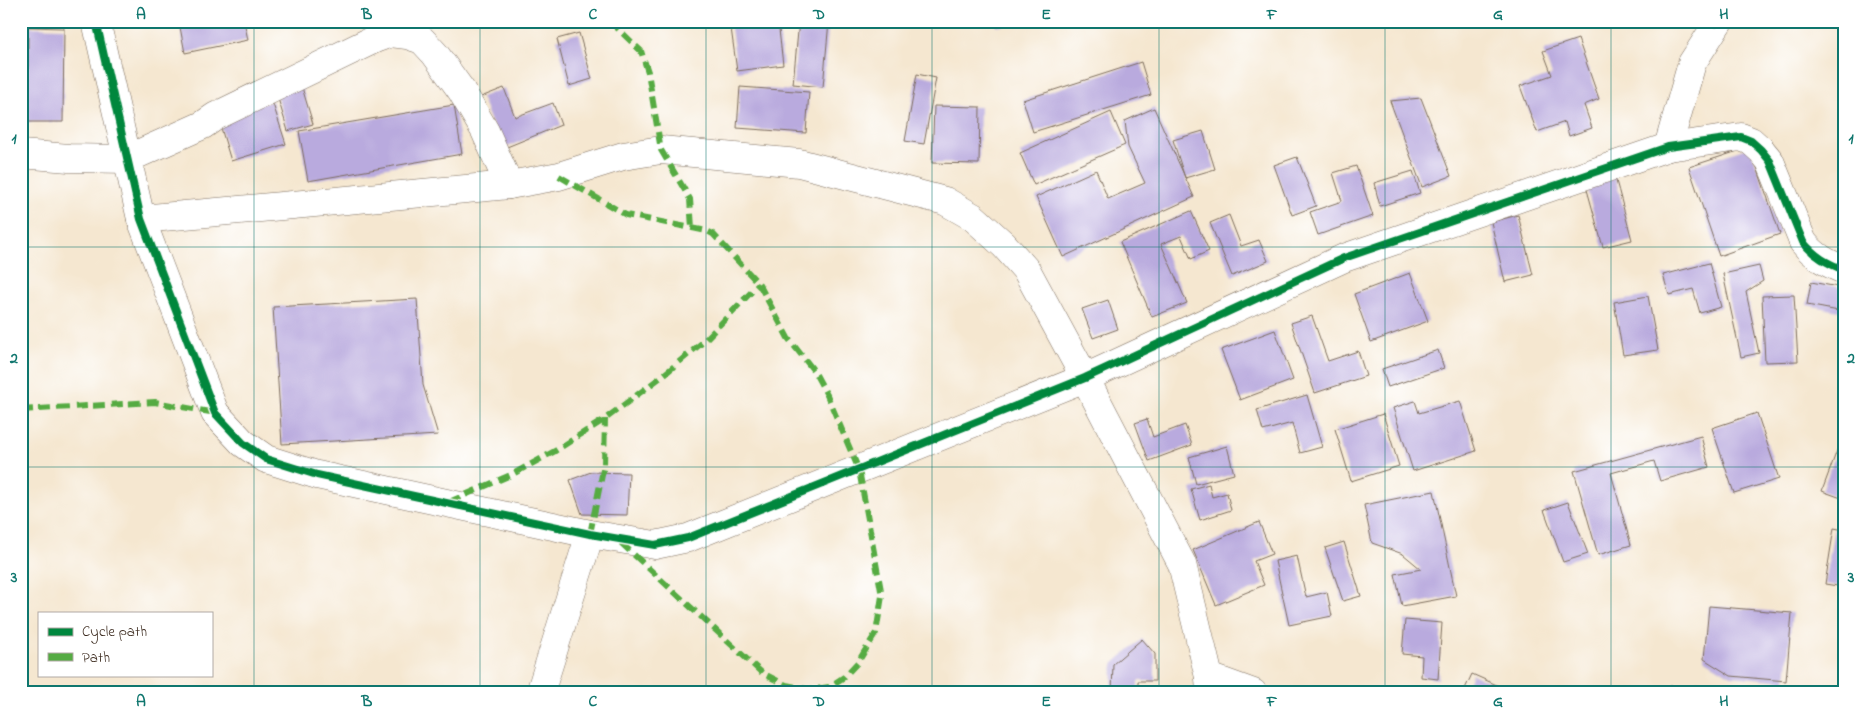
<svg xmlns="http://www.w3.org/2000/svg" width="1865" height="714" viewBox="0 0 1865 714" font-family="'Indie Flower',sans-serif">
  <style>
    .building { fill: #b9aade }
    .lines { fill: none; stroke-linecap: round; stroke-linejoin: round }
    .minor-casing { stroke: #7c6c5c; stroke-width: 29 }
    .minor { stroke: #fff; stroke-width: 28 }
    .quiet { stroke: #55ab43; stroke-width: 6; stroke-dasharray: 12 6; stroke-linecap: butt }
    .cycleway-casing { stroke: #fff; stroke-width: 11 }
    .cycleway { stroke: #00873e; stroke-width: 8 }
    .grid { fill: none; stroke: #0f766e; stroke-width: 1; stroke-opacity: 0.55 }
    .neatline { fill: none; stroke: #0f766e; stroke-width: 2 }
    .grid-label { font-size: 16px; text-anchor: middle; font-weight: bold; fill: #0f766e }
  </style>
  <rect width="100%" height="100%" fill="#fff"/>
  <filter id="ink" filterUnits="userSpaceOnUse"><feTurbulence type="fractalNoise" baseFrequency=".02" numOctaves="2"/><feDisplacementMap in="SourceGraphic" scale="10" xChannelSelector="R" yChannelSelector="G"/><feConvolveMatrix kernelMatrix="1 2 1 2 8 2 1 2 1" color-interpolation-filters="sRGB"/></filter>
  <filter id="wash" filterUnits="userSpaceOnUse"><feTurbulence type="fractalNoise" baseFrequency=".0096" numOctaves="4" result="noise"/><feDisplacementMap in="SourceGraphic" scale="20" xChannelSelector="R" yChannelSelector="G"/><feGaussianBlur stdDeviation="1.12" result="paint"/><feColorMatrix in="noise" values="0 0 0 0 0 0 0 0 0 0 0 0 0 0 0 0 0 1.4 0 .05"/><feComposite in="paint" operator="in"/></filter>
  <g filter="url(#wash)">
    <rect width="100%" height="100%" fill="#f5e7d0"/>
    <g id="blocks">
      <g class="building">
        <path d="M 244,21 L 248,40 L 185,53 L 179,22 Z"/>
        <path d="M 730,21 L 778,21 L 783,65 L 737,71 Z"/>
        <path d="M 799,21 L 829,21 L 823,87 L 793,84 Z"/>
        <path d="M 995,21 L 1014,21 L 1015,22 L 997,27 Z"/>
        <path d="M 28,27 L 64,28 L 63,122 L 21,122 L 21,100 L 28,100 Z"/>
        <path d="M 579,33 L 592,79 L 569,86 L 557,39 Z"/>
        <path d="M 1578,39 L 1599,99 L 1584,105 L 1592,128 L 1569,136 L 1565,122 L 1537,132 L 1520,86 L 1552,75 L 1543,51 Z"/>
        <path d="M 1141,62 L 1151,95 L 1033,132 L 1023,100 Z"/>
        <path d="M 917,74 L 936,78 L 924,144 L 905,141 Z"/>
        <path d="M 301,84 L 313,124 L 288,131 L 276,92 Z"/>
        <path d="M 740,87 L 809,92 L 806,133 L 737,128 Z"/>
        <path d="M 504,88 L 515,117 L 553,103 L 561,125 L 502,149 L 481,97 Z"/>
        <path d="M 1421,98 L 1451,176 L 1422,187 L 1390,101 Z"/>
        <path d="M 272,101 L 286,144 L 231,161 L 218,118 Z"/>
        <path d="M 454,105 L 462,154 L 308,181 L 299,131 Z"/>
        <path d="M 934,106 L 980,107 L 979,164 L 932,163 Z"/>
        <path d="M 1154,108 L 1194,197 L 1063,257 L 1036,197 L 1096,170 L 1108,199 L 1145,183 L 1128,147 L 1125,121 Z"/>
        <path d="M 1111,112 L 1125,145 L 1034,185 L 1020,153 Z"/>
        <path d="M 1203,131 L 1215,169 L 1185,178 L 1173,140 Z"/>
        <path d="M 1750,147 L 1780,234 L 1719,256 L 1689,167 Z"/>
        <path d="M 1297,157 L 1316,206 L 1292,215 L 1274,165 Z"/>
        <path d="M 1356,166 L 1373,216 L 1318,235 L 1310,212 L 1342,201 L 1333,173 Z"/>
        <path d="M 1413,171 L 1420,193 L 1380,206 L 1374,183 Z"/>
        <path d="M 1615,177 L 1632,240 L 1603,247 L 1586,186 Z"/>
        <path d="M 1191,211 L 1209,251 L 1191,259 L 1181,236 L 1161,244 L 1187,303 L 1152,317 L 1120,242 Z"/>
        <path d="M 1229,215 L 1241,246 L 1259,240 L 1268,261 L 1232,276 L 1210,223 Z"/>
        <path d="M 1518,215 L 1533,275 L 1505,282 L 1491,222 Z"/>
        <path d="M 1709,263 L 1721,307 L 1700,313 L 1693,289 L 1669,295 L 1663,275 Z"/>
        <path d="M 1759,266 L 1763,281 L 1746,292 L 1759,353 L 1741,357 L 1723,274 Z"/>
        <path d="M 1410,273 L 1428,321 L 1371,342 L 1354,294 Z"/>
        <path d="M 1811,282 L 1844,288 L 1844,312 L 1807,305 Z"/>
        <path d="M 1794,295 L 1798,361 L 1765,362 L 1762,296 Z"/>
        <path d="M 1648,296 L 1658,350 L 1623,355 L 1614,302 Z"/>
        <path d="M 417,299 L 423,385 L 438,435 L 282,444 L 273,307 Z"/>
        <path d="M 1108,300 L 1118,329 L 1093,338 L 1082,309 Z"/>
        <path d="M 1312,316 L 1328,361 L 1358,351 L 1366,376 L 1315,393 L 1291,323 Z"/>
        <path d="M 1275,330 L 1293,380 L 1240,400 L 1221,350 Z"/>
        <path d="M 1438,350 L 1444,368 L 1388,387 L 1382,369 Z"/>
        <path d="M 1307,395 L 1322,447 L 1300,453 L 1292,423 L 1263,431 L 1257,410 Z"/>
        <path d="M 1415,401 L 1419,413 L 1460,401 L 1476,451 L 1413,471 L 1393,408 Z"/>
        <path d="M 1757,413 L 1779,479 L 1734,493 L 1712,428 Z"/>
        <path d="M 1383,414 L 1399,466 L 1351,481 L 1335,429 Z"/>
        <path d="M 1147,419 L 1153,437 L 1185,425 L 1192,445 L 1149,461 L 1135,423 Z"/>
        <path d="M 1701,436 L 1709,467 L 1660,481 L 1654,461 L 1611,473 L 1631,545 L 1598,555 L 1574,471 Z"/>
        <path d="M 1839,445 L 1844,447 L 1844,499 L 1822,491 Z"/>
        <path d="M 1227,446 L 1234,474 L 1196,484 L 1189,457 Z"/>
        <path d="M 591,472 L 629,473 L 627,515 L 582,514 L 570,480 Z"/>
        <path d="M 1209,484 L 1212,497 L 1227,493 L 1231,510 L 1200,520 L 1191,489 Z"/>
        <path d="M 1434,491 L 1456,596 L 1402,606 L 1395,574 L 1421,569 L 1403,554 L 1372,543 L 1364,505 Z"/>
        <path d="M 1568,502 L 1588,554 L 1563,562 L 1544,510 Z"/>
        <path d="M 1259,522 L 1272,554 L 1254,561 L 1264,585 L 1216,605 L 1193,550 Z"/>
        <path d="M 1834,528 L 1844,530 L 1844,587 L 1825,584 Z"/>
        <path d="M 1344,542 L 1361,596 L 1343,601 L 1325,548 Z"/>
        <path d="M 1297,556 L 1306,597 L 1327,592 L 1332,616 L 1289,625 L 1275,561 Z"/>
        <path d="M 1709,606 L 1792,613 L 1786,681 L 1731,676 L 1704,659 Z"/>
        <path d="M 1405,620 L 1442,623 L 1438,679 L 1421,677 L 1422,656 L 1402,654 Z"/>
        <path d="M 1142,639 L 1155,654 L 1155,681 L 1138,681 L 1138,693 L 1112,693 L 1113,664 Z"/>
        <path d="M 1472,674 L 1508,690 L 1508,693 L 1463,693 Z"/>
        <path d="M 1670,686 L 1731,687 L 1731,693 L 1670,693 Z"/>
      </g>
    </g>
  </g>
  <g filter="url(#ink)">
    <use href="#blocks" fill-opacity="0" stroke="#7c6c5c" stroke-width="1"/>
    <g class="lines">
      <defs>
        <g id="minor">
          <path d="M 96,21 L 141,219 L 215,413 L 243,443 L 266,459 L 317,475 L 590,534 L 655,545 L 688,538 L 1085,378 L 1344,258 L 1668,147 L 1741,137 L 1751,141 L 1761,150 L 1770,161 L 1803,242 C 1815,257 1827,263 1844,270"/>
          <path d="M 1668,147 L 1692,63 L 1719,21"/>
          <path d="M 21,154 L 69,158 L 127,159 L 203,125 L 216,116 L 377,38 L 391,33 L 407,35 L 422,40 L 435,54 L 461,90 L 485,131 L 509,185"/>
          <path d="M 141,219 L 509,185 L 559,176 L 623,156 L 661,150 L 799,163 L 945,201 L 973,217 L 1004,245 L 1027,271 L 1085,378 L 1182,564 L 1209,677 L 1210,693"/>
          <path d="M 1209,677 L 1253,693"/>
          <path d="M 540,693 L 590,534"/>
        </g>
      </defs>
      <use href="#minor" class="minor-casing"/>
      <use href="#minor" class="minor"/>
      <g class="quiet">
        <path d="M 610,21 L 641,51 L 648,72 L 661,150 L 690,199 L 692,228"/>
        <path d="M 1714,27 L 1715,21"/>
        <path d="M 559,176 L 626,215 L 707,231 L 713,234 L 759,284 L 788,338 L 814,371 L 827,395 L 859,470 L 882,596 L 876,633 L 858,662 L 844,677 L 829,687 L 810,690 L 786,685 L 762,673 L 618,540"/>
        <path d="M 21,410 L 155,402 L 215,413"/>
        <path d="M 449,502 L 513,474 L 555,451 L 605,419 L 661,377 L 703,342 L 759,284"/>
        <path d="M 590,534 L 604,465 L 605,419"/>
      </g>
      <defs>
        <path id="cycleway" d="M 96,21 L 141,219 L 215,413 L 243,443 L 266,459 L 317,475 L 590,534 L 655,545 L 688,538 L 1085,378 L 1344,258 L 1668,147 L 1741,137 L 1751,141 L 1761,150 L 1770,161 L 1803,242 C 1815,257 1827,263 1844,270"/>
      </defs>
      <use href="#cycleway" class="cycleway-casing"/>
      <use href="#cycleway" class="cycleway"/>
    </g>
  </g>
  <path class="grid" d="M 254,21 L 254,693M 480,21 L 480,693M 706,21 L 706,693M 932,21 L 932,693M 1159,21 L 1159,693M 1385,21 L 1385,693M 1611,21 L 1611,693M 21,247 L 1844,247M 21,467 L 1844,467"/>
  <rect width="1865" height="714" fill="none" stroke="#fff" stroke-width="55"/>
  <rect x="38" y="612" width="175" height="65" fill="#ffffff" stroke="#b1aaa5"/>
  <rect x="48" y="628" width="25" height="8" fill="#00873e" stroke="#b1aaa5"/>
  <text x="82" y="636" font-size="15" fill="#3b2a1e">Cycle path</text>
  <rect x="48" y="653" width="25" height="8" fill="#55ab43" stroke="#b1aaa5"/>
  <text x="82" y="662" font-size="15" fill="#3b2a1e">Path</text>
  <rect x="28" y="28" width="1810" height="658" class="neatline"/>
  <g class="grid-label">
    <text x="141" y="19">A</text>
    <text x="367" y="19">B</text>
    <text x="593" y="19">C</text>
    <text x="819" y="19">D</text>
    <text x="1046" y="19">E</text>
    <text x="1272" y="19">F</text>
    <text x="1498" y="19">G</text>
    <text x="1724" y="19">H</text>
    <text x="14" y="143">1</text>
    <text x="1851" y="143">1</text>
    <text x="14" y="363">2</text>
    <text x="1851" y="363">2</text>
    <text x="14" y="582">3</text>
    <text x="1851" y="582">3</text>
    <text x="141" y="706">A</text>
    <text x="367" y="706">B</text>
    <text x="593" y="706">C</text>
    <text x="819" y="706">D</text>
    <text x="1046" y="706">E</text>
    <text x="1272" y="706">F</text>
    <text x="1498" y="706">G</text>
    <text x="1724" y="706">H</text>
  </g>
</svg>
